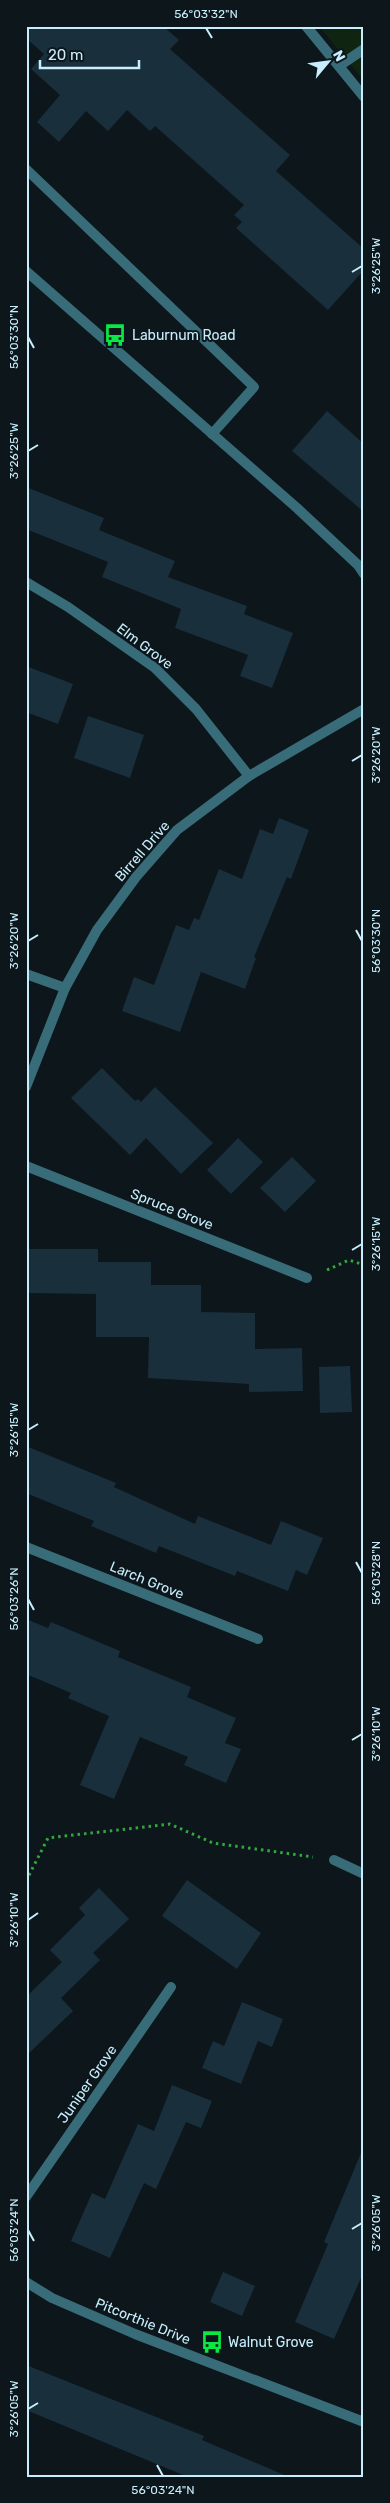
<svg xmlns="http://www.w3.org/2000/svg" width="390" height="2503" viewBox="0 0 390 2503" font-family="Rubik,sans-serif">
  <style>
    .green { fill: #0f2512 }
    .building { fill: #192f3c }
    .lines { fill: none; stroke-linecap: round; stroke-linejoin: round }
    .path { stroke: #31a83d; stroke-width: 3; stroke-dasharray: 2.5 4; stroke-linecap: butt }
    .lane { stroke: #386c79; stroke-width: 10 }
    .street { stroke: #386c79; stroke-width: 10 }
    .ticks { fill: none; stroke: #c8eefd; stroke-width: 2 }
    .labels { text-anchor: middle; stroke-width: 4; stroke-linejoin: round; paint-order: stroke }
    .poi-label { font-size: 14px; fill: #c8eefd; stroke: #0c161b; text-anchor: start }
    .street-label { font-size: 14px; fill: #c8eefd; stroke: #0c161b }
    .neatline { fill: none; stroke: #c8eefd; stroke-width: 2 }
    .ticks-label { font-size: 12px; text-anchor: middle; fill: #c8eefd }
  </style>
  <rect width="100%" height="100%" fill="#0c161b"/>
  <path class="green" d="M 319,26 L 364,26 L 364,81 Z"/>
  <g class="building">
    <path d="M 26,26 L 163,26 L 179,40 L 170,49 L 290,155 L 276,171 L 364,249 L 364,270 L 328,310 L 236,228 L 242,222 L 234,215 L 244,205 L 155,126 L 150,131 L 127,110 L 108,131 L 86,111 L 59,142 L 37,122 L 60,95 L 31,69 L 44,54 L 26,38 Z"/>
    <path d="M 327,411 L 364,444 L 364,512 L 292,451 Z"/>
    <path d="M 26,487 L 104,518 L 99,530 L 175,561 L 168,577 L 247,606 L 244,614 L 293,633 L 272,688 L 240,676 L 248,655 L 175,628 L 181,609 L 102,577 L 108,562 L 26,529 Z"/>
    <path d="M 26,666 L 73,684 L 58,724 L 26,712 Z"/>
    <path d="M 88,716 L 144,735 L 130,778 L 74,758 Z"/>
    <path d="M 279,818 L 309,830 L 291,879 L 287,877 L 254,957 L 256,958 L 245,989 L 201,972 L 180,1032 L 122,1011 L 134,977 L 154,985 L 176,925 L 189,930 L 194,918 L 199,920 L 219,869 L 242,879 L 260,829 L 273,834 Z"/>
    <path d="M 102,1068 L 135,1101 L 138,1099 L 141,1102 L 155,1087 L 213,1143 L 181,1174 L 146,1138 L 130,1155 L 71,1098 Z"/>
    <path d="M 238,1138 L 263,1162 L 231,1194 L 207,1170 Z"/>
    <path d="M 292,1157 L 316,1181 L 285,1212 L 260,1188 Z"/>
    <path d="M 26,1249 L 98,1249 L 98,1262 L 151,1262 L 151,1285 L 201,1285 L 201,1312 L 255,1313 L 255,1349 L 302,1348 L 303,1391 L 249,1392 L 249,1384 L 148,1378 L 149,1337 L 96,1337 L 96,1294 L 26,1293 Z"/>
    <path d="M 350,1366 L 352,1412 L 320,1413 L 319,1367 Z"/>
    <path d="M 26,1446 L 116,1483 L 114,1487 L 195,1524 L 198,1516 L 271,1545 L 281,1521 L 323,1538 L 307,1575 L 296,1570 L 288,1591 L 237,1571 L 235,1576 L 159,1546 L 156,1553 L 91,1526 L 94,1521 L 26,1493 Z"/>
    <path d="M 26,1619 L 48,1628 L 51,1622 L 120,1651 L 118,1657 L 191,1687 L 187,1697 L 236,1718 L 225,1743 L 241,1749 L 226,1783 L 184,1765 L 188,1757 L 140,1737 L 114,1799 L 80,1785 L 109,1716 L 68,1698 L 71,1693 L 26,1674 Z"/>
    <path d="M 187,1880 L 261,1933 L 237,1969 L 162,1916 Z"/>
    <path d="M 99,1888 L 129,1919 L 93,1953 L 100,1960 L 61,1998 L 73,2011 L 26,2056 L 26,1997 L 62,1962 L 50,1950 L 85,1915 L 79,1908 Z"/>
    <path d="M 242,2002 L 283,2019 L 272,2047 L 258,2041 L 241,2084 L 202,2068 L 213,2041 L 224,2046 Z"/>
    <path d="M 172,2085 L 212,2101 L 201,2128 L 186,2122 L 156,2189 L 144,2183 L 110,2258 L 71,2241 L 92,2193 L 105,2199 L 138,2124 L 154,2131 Z"/>
    <path d="M 363,2148 L 364,2271 L 334,2339 L 295,2322 L 328,2244 L 324,2242 Z"/>
    <path d="M 223,2272 L 255,2286 L 242,2316 L 210,2302 Z"/>
    <path d="M 26,2365 L 204,2436 L 202,2440 L 289,2477 L 188,2477 L 26,2410 Z"/>
  </g>
  <g class="lines">
    <g class="path">
      <path d="M 327,1270 L 349,1260 L 364,1265"/>
      <path d="M 26,1881 L 48,1838 L 170,1824 L 213,1843 L 313,1857"/>
    </g>
    <g class="lane">
      <path d="M 306,26 L 364,97"/>
      <path d="M 339,66 L 364,49"/>
      <path d="M 26,169 L 254,387 L 212,434"/>
    </g>
    <g class="street">
      <path d="M 26,271 L 297,508 L 358,565 L 364,574"/>
      <path d="M 26,582 L 68,607 L 155,668 L 196,709 L 249,776"/>
      <path d="M 26,974 L 65,988"/>
      <path d="M 26,1087 L 65,988 L 97,930 L 136,877 L 177,830 L 249,776 L 364,709"/>
      <path d="M 26,1166 L 307,1278"/>
      <path d="M 26,1547 L 258,1639"/>
      <path d="M 334,1860 L 364,1874"/>
      <path d="M 26,2197 L 171,1987"/>
      <path d="M 26,2282 L 52,2298 L 135,2334 L 364,2422"/>
    </g>
  </g>
  <path class="ticks" d="M 206,28 L 212,38M 352,272 L 362,266M 28,337 L 34,348M 28,451 L 38,445M 352,761 L 362,755M 356,930 L 362,941M 28,941 L 38,935M 352,1250 L 362,1244M 28,1430 L 38,1424M 356,1562 L 362,1573M 28,1599 L 34,1610M 352,1740 L 362,1734M 28,1920 L 38,1913M 352,2229 L 362,2223M 28,2230 L 34,2241M 28,2409 L 38,2403M 157,2465 L 163,2476"/>
  <defs>
    <symbol id="bus-bare" viewBox="-9 -9 18 18"><path d="M-5-6H5V4H4V6H2V4H-2V6H-4V4H-5ZM-3.5-4V0h7V-4ZM-3.5 1.2v1.5H-2V1.2ZM2 1.2v1.5H3.5V1.2Z" fill="#09e843" stroke="#0c161b" stroke-width="2.5" paint-order="stroke"/></symbol>
  </defs>
  <g fill-rule="evenodd">
    <use href="#bus-bare" x="99" y="319" width="32" height="32"/>
    <use href="#bus-bare" x="196" y="2326" width="32" height="32"/>
  </g>
  <g class="labels">
    <g class="poi-label">
      <text x="132" y="340">Laburnum Road</text>
      <text x="228" y="2347">Walnut Grove</text>
    </g>
    <g class="street-label">
      <text transform="translate(145 646) rotate(37)" y="5">Elm Grove</text>
      <text transform="translate(142 851) rotate(-49)" y="5">Birrell Drive</text>
      <text transform="translate(172 1209) rotate(22)" y="5">Spruce Grove</text>
      <text transform="translate(147 1580) rotate(22)" y="5">Larch Grove</text>
      <text transform="translate(87 2084) rotate(-55)" y="5">Juniper Grove</text>
      <text transform="translate(143 2321) rotate(22)" y="5">Pitcorthie Drive</text>
    </g>
  </g>
  <rect width="390" height="2503" fill="none" stroke="#0c161b" stroke-width="55"/>
  <g transform="translate(328 62) rotate(61)" stroke="#0c161b" stroke-width="4" paint-order="stroke">
  <path d="M0-4L9 19L0 12L-9 19Z" fill="#c8eefd"/>
  <text y="-8" font-size="14" font-weight="bold" text-anchor="middle" fill="#c8eefd">N</text>
  </g>
  <path d="M40 60v8h99v-8" fill="none" stroke="#c8eefd" stroke-width="2.5"/>
  <text x="48" y="60" font-size="15" fill="#c8eefd" stroke="#0c161b" stroke-width="4" paint-order="stroke">20 m</text>
  <rect x="28" y="28" width="334" height="2448" class="neatline"/>
  <g class="ticks-label">
    <text x="206" y="18">56°03'32"N</text>
    <text transform="translate(376 266) rotate(-90)" y="4">3°26'25"W</text>
    <text transform="translate(14 337) rotate(-90)" y="4">56°03'30"N</text>
    <text transform="translate(14 451) rotate(-90)" y="4">3°26'25"W</text>
    <text transform="translate(376 755) rotate(-90)" y="4">3°26'20"W</text>
    <text transform="translate(14 941) rotate(-90)" y="4">3°26'20"W</text>
    <text transform="translate(376 941) rotate(-90)" y="4">56°03'30"N</text>
    <text transform="translate(376 1244) rotate(-90)" y="4">3°26'15"W</text>
    <text transform="translate(14 1430) rotate(-90)" y="4">3°26'15"W</text>
    <text transform="translate(376 1573) rotate(-90)" y="4">56°03'28"N</text>
    <text transform="translate(14 1599) rotate(-90)" y="4">56°03'26"N</text>
    <text transform="translate(376 1734) rotate(-90)" y="4">3°26'10"W</text>
    <text transform="translate(14 1920) rotate(-90)" y="4">3°26'10"W</text>
    <text transform="translate(376 2223) rotate(-90)" y="4">3°26'05"W</text>
    <text transform="translate(14 2230) rotate(-90)" y="4">56°03'24"N</text>
    <text transform="translate(14 2409) rotate(-90)" y="4">3°26'05"W</text>
    <text x="163" y="2494">56°03'24"N</text>
  </g>
</svg>
